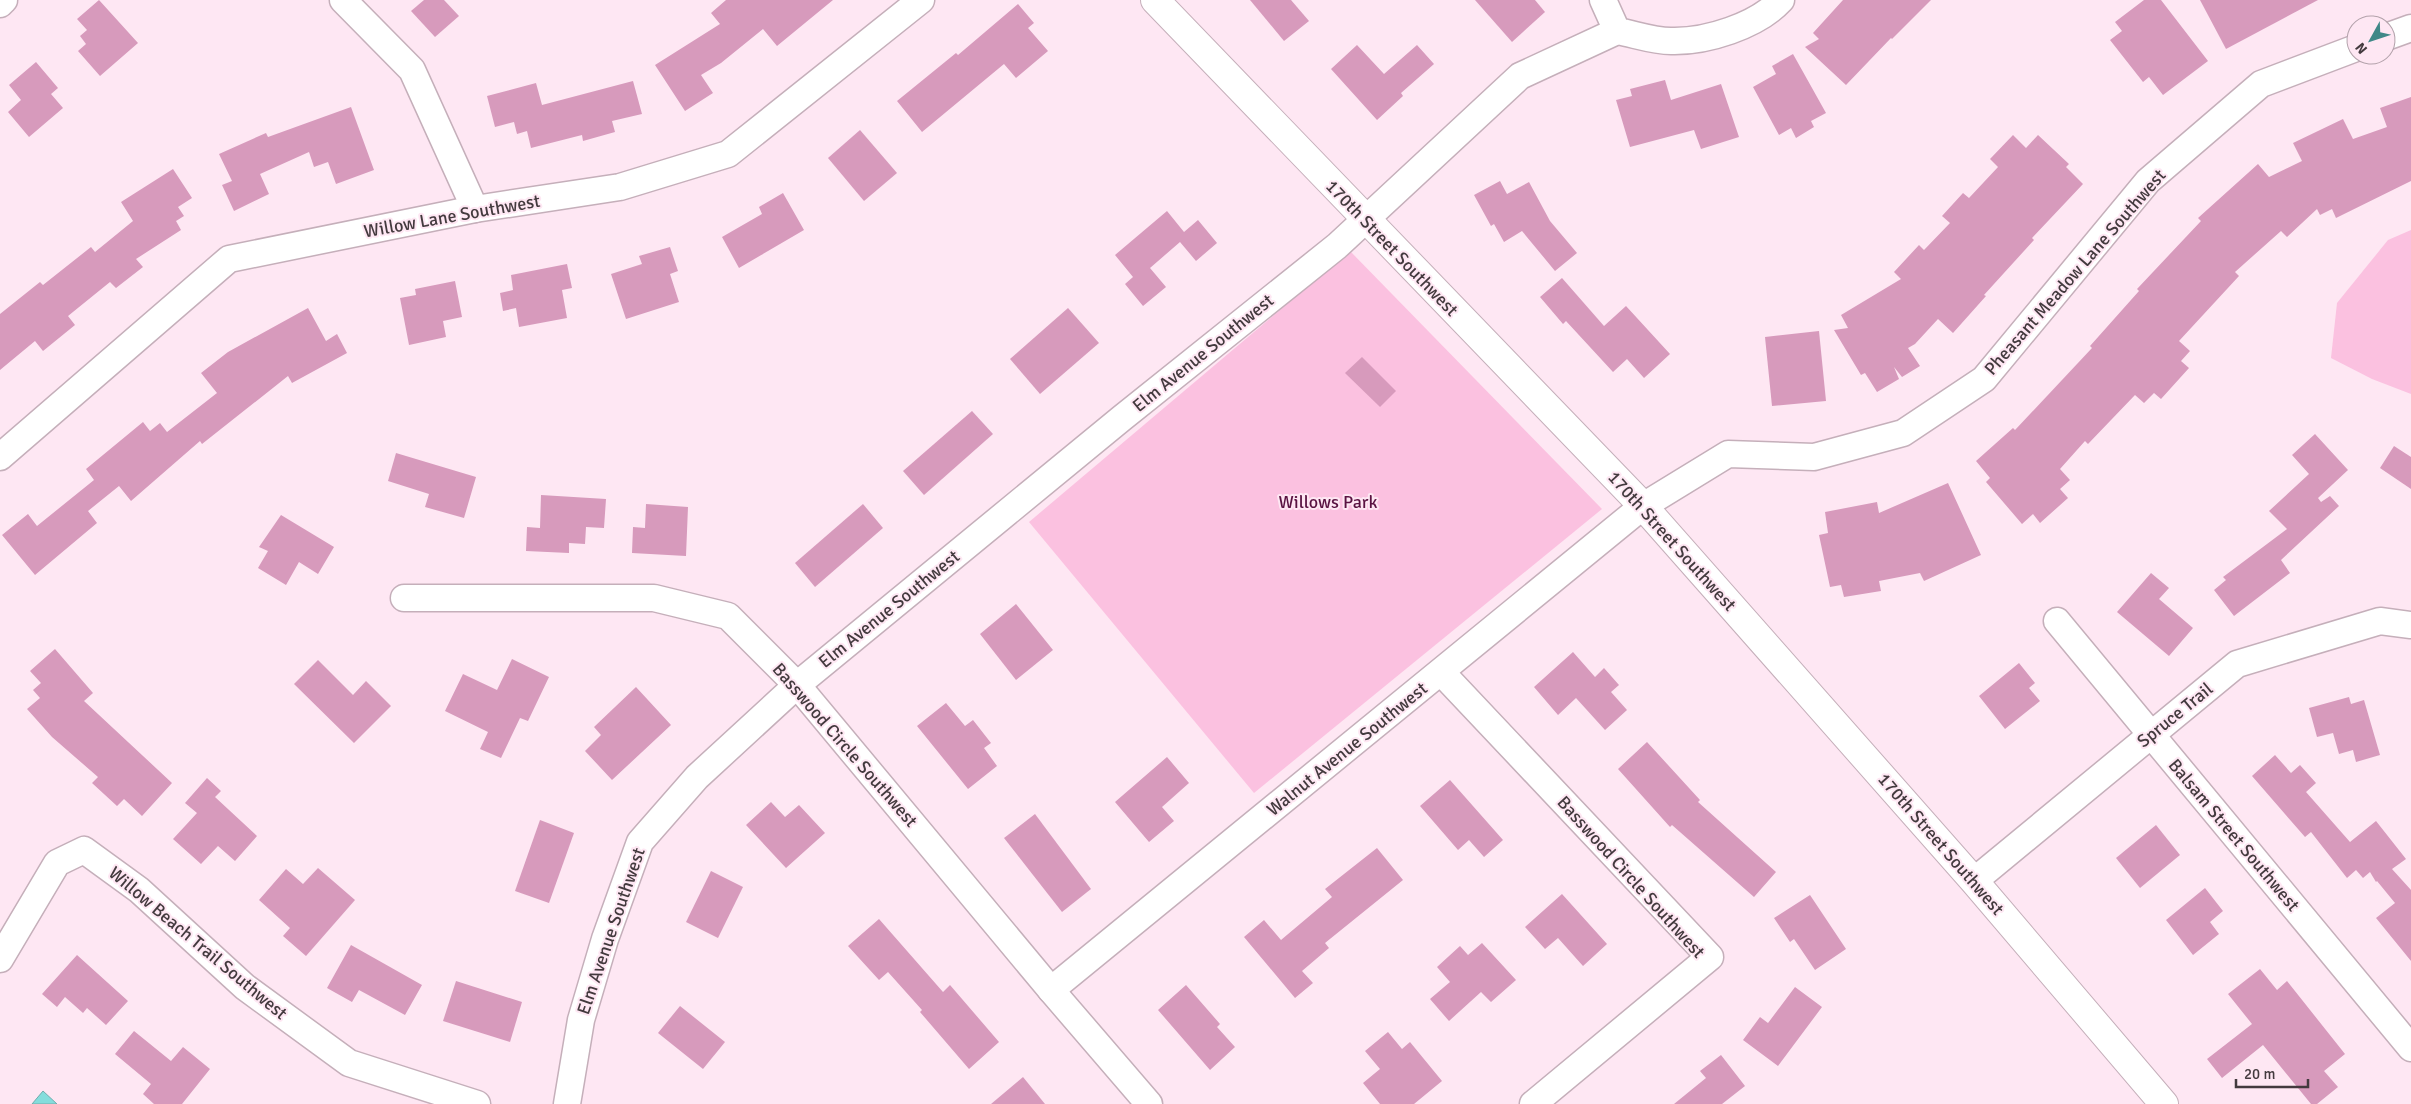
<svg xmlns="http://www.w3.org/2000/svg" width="2411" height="1104" viewBox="0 0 2411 1104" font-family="Signika,sans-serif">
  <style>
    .green { fill: #fbc1e0 }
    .water { fill: #85dddc; stroke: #71acad }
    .building { fill: #d79abc }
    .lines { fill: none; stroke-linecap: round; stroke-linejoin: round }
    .street-casing { stroke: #c5afba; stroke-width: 29 }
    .secondary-casing { stroke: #c5afba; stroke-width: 30 }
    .street { stroke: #fff; stroke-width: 26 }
    .secondary { stroke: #fff; stroke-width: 28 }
    .labels { text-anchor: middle; stroke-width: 4; stroke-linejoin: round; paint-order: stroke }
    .street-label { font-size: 18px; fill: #433a3e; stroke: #fee7f3 }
    .park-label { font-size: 18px; fill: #5a1342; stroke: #fee7f3 }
  </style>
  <rect width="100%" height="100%" fill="#fee7f3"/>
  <g class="green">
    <path d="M 2411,230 L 2411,394 L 2372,379 L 2331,358 L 2337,303 L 2388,240 Z"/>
    <path d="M 1350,251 L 1602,509 L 1254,793 L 1029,522 Z"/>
  </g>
  <path class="water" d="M 43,1091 L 57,1104 L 32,1104 Z"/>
  <g class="building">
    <path d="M 99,0 L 138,43 L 100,76 L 78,51 L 86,44 L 80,36 L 87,30 L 77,19 Z"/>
    <path d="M 424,0 L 444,0 L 459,16 L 435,37 L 411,11 Z"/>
    <path d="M 726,0 L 833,0 L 777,46 L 763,29 L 721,63 L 701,75 L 713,93 L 685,111 L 655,65 L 720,24 L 711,13 Z"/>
    <path d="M 1250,0 L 1291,0 L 1309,21 L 1284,41 Z"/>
    <path d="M 1475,0 L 1535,0 L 1545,12 L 1512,42 Z"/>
    <path d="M 1843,0 L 1931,0 L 1892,39 L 1891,38 L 1846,85 L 1805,47 L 1819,39 L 1813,33 Z"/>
    <path d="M 2144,0 L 2161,0 L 2208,61 L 2163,95 L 2149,77 L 2143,82 L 2110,40 L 2122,31 L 2115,22 Z"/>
    <path d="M 2200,0 L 2318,0 L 2226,49 Z"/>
    <path d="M 1018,4 L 1034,23 L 1028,28 L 1048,51 L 1016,78 L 1004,64 L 922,132 L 897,101 L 956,53 L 958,55 Z"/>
    <path d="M 1357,45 L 1384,74 L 1417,45 L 1434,64 L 1401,93 L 1403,96 L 1377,120 L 1331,69 Z"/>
    <path d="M 1793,54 L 1826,113 L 1811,121 L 1814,127 L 1796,138 L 1791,128 L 1779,135 L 1753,87 L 1776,74 L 1772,66 Z"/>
    <path d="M 36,62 L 58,88 L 51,94 L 63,108 L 29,137 L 8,112 L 21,100 L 9,85 Z"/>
    <path d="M 1665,80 L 1671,100 L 1721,84 L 1739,137 L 1701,149 L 1694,130 L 1630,147 L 1616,100 L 1632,96 L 1630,89 Z"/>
    <path d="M 633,81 L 642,114 L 612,121 L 615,132 L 583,141 L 582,135 L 531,148 L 527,131 L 517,134 L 514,122 L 495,127 L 487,96 L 536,83 L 542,105 Z"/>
    <path d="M 2411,97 L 2411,181 L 2336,218 L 2332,209 L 2320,215 L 2317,209 L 2287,237 L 2281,231 L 2235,272 L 2239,276 L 2179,341 L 2190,351 L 2181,361 L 2189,368 L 2161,399 L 2154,393 L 2144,403 L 2135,395 L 2088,444 L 2085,441 L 2060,469 L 2070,480 L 2060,489 L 2068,498 L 2040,523 L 2033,514 L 2022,524 L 1986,482 L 1990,478 L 1976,461 L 2013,428 L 2015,430 L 2092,348 L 2090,346 L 2139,291 L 2137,289 L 2201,221 L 2198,218 L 2258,164 L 2269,177 L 2302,161 L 2293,143 L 2343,119 L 2353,139 L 2387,127 L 2380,108 Z"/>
    <path d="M 351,107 L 374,170 L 336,184 L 328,162 L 314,167 L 309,152 L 260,174 L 269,194 L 234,211 L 222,185 L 232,181 L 219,154 L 266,133 L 268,137 Z"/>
    <path d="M 860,130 L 897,173 L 864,201 L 828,158 Z"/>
    <path d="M 2013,135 L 2026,148 L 2038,135 L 2069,164 L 2066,167 L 2083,184 L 2032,238 L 2034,240 L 1984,295 L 1986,296 L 1953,333 L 1938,319 L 1915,344 L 1908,348 L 1920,366 L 1902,377 L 1894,367 L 1899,379 L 1877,392 L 1865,373 L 1861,375 L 1834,330 L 1848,328 L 1841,315 L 1901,279 L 1894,272 L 1919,245 L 1924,250 L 1950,223 L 1942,216 L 1963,193 L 1969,198 L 1998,167 L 1990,159 Z"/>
    <path d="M 173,169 L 192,198 L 178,207 L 184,216 L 176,221 L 181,230 L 136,259 L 143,267 L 116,288 L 110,282 L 68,316 L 75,325 L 43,351 L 35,341 L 0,370 L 0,314 L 40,282 L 43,285 L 91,247 L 95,252 L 133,221 L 121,202 Z"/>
    <path d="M 1500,181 L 1507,194 L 1529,182 L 1550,221 L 1577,253 L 1555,271 L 1522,231 L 1504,242 L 1494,224 L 1491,226 L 1474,195 Z"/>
    <path d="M 783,193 L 804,230 L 739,268 L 722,237 L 762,214 L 759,207 Z"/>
    <path d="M 1167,211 L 1184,232 L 1198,220 L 1217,243 L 1196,261 L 1180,242 L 1150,268 L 1166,287 L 1143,306 L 1125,284 L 1133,277 L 1115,255 Z"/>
    <path d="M 670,247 L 678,271 L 670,274 L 679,302 L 626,319 L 611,274 L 642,264 L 639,256 Z"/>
    <path d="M 567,264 L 572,288 L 562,290 L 567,318 L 519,327 L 516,308 L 503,311 L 500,293 L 513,290 L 511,275 Z"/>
    <path d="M 1562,278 L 1604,326 L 1626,306 L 1670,354 L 1644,378 L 1627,359 L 1613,372 L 1566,321 L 1563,324 L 1540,297 Z"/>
    <path d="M 455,281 L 462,317 L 443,321 L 446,337 L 409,345 L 400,298 L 416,295 L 415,289 Z"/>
    <path d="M 308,308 L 326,341 L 337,334 L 347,353 L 292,383 L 288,376 L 202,444 L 200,441 L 131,501 L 119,486 L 88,511 L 97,523 L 35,575 L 2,535 L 28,514 L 37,526 L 94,480 L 86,469 L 143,422 L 150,431 L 160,423 L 167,432 L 217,393 L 201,373 L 228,352 Z"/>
    <path d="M 1068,308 L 1099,343 L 1040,394 L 1010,359 Z"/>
    <path d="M 1819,331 L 1826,401 L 1772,406 L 1765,337 Z"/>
    <path d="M 1362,357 L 1396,391 L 1380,407 L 1345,373 Z"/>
    <path d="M 972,411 L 993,434 L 924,495 L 903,471 Z"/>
    <path d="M 2315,434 L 2348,470 L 2318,498 L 2321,502 L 2330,496 L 2339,506 L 2281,560 L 2290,573 L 2234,616 L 2214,590 L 2226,580 L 2223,577 L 2287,529 L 2269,511 L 2309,474 L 2292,455 Z"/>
    <path d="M 2394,446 L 2411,457 L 2411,489 L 2380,468 Z"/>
    <path d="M 396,453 L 476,477 L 464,518 L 425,507 L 429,494 L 388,481 Z"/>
    <path d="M 1948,483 L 1981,555 L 1924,581 L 1920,573 L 1879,581 L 1881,591 L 1844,597 L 1841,585 L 1830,587 L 1819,535 L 1828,533 L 1825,512 L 1877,502 L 1879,513 Z"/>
    <path d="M 541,495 L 606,499 L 604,528 L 586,527 L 585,544 L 569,543 L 569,553 L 526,551 L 527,527 L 540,528 Z"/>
    <path d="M 646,504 L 688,507 L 686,556 L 632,553 L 633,527 L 645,528 Z"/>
    <path d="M 863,504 L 883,528 L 815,587 L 795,563 Z"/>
    <path d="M 281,515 L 334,547 L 318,574 L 299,562 L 286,585 L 258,568 L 268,551 L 259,547 Z"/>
    <path d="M 2151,573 L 2169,588 L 2159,599 L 2193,628 L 2169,656 L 2117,612 Z"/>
    <path d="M 1016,604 L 1053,650 L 1016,680 L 980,634 Z"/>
    <path d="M 55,649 L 93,693 L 84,701 L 172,783 L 142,816 L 124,799 L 117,806 L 92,783 L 98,777 L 52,737 L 27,709 L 40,698 L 33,690 L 41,683 L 30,671 Z"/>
    <path d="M 1573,652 L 1595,677 L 1604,668 L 1619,685 L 1611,692 L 1627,710 L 1605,730 L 1576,698 L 1558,715 L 1534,687 Z"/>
    <path d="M 512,659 L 549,677 L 528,721 L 520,718 L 501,758 L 480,749 L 488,732 L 445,711 L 463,674 L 497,690 Z"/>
    <path d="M 318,660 L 353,695 L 366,681 L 391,706 L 354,743 L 294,684 Z"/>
    <path d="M 2019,663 L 2035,683 L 2029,688 L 2040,701 L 2005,729 L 1979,696 Z"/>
    <path d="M 636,687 L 671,725 L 612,780 L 585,751 L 601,735 L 594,727 Z"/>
    <path d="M 2349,697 L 2351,704 L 2364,700 L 2380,755 L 2356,762 L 2353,750 L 2339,754 L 2333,733 L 2317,737 L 2309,708 Z"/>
    <path d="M 946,703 L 965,726 L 973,720 L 991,743 L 984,748 L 997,766 L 968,789 L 917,726 Z"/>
    <path d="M 1647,742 L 1700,800 L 1698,802 L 1776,872 L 1754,897 L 1672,825 L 1670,827 L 1618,769 Z"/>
    <path d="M 2275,755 L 2291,773 L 2300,765 L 2316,783 L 2306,792 L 2350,842 L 2376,821 L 2406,859 L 2392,869 L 2411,890 L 2411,961 L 2376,918 L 2395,903 L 2377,881 L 2376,882 L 2370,872 L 2363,878 L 2356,870 L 2347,878 L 2311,832 L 2305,837 L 2252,776 Z"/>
    <path d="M 1167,757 L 1189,783 L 1162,807 L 1174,821 L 1149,842 L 1115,802 Z"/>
    <path d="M 207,778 L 221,791 L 215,797 L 257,836 L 235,861 L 218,846 L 201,864 L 173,839 L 197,813 L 185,803 Z"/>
    <path d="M 1450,780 L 1503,840 L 1484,857 L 1469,840 L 1458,850 L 1420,806 Z"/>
    <path d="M 771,802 L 785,817 L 799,805 L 825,833 L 786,868 L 746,825 Z"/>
    <path d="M 1035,814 L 1091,889 L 1062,912 L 1004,838 Z"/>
    <path d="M 540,820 L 574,833 L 549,903 L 515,891 Z"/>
    <path d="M 2156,825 L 2180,855 L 2140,888 L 2116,858 Z"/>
    <path d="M 1377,848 L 1403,880 L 1325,943 L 1329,948 L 1302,971 L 1313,983 L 1295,998 L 1244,937 L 1264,920 L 1281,940 L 1332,897 L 1325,889 Z"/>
    <path d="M 318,868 L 355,900 L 306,956 L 283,936 L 290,928 L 259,900 L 286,869 L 303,884 Z"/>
    <path d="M 711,871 L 743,887 L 718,938 L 686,922 Z"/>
    <path d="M 2205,888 L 2223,911 L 2210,922 L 2219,934 L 2193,955 L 2166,920 Z"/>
    <path d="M 1562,894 L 1607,944 L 1583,966 L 1558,938 L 1545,949 L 1525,927 Z"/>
    <path d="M 1810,895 L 1846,949 L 1815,970 L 1794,939 L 1790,942 L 1774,918 Z"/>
    <path d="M 879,919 L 943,992 L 950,985 L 999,1042 L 969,1069 L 920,1012 L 922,1010 L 888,972 L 879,980 L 848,946 Z"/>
    <path d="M 1482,943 L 1516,980 L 1491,1002 L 1481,992 L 1449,1021 L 1430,999 L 1450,982 L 1437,967 L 1460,946 L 1468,955 Z"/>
    <path d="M 351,945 L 422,985 L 405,1015 L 359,990 L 352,1002 L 327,988 Z"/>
    <path d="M 77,955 L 128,1001 L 106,1025 L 87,1008 L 83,1013 L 65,997 L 57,1007 L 42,994 Z"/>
    <path d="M 2260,969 L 2277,990 L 2287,981 L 2345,1054 L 2324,1071 L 2338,1087 L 2317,1104 L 2311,1104 L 2263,1045 L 2222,1078 L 2207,1059 L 2252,1024 L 2228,994 Z"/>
    <path d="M 456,981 L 522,1002 L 510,1042 L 443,1021 Z"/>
    <path d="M 1186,985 L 1220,1024 L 1217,1027 L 1235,1047 L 1210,1070 L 1158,1010 Z"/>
    <path d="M 1795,987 L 1822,1007 L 1778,1066 L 1743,1040 L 1760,1017 L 1768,1023 Z"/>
    <path d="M 680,1006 L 725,1042 L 703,1069 L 658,1033 Z"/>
    <path d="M 134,1031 L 171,1061 L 183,1047 L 210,1069 L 182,1104 L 154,1104 L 143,1094 L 151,1084 L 115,1054 Z"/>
    <path d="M 1388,1032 L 1402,1049 L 1410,1042 L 1442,1081 L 1414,1104 L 1380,1104 L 1363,1083 L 1380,1069 L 1365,1051 Z"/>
    <path d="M 1721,1055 L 1745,1086 L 1722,1104 L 1674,1104 L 1706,1078 L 1700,1071 Z"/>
    <path d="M 1023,1077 L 1045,1104 L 991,1104 Z"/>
  </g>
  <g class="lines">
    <defs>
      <g id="street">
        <path d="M 343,0 L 412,70 L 475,209"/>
        <path d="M 1603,0 L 1617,31 C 1634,34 1653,41 1671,41 C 1706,42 1757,26 1781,0"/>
        <path d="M 0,4 L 4,0"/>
        <path d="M 2386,37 L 2411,28"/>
        <path d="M 0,457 L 229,259 L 475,209 L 620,187 L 728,154 L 921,0"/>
        <path d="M 404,598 L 654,598 L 728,616 L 797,685 L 1051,990 L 1149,1104"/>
        <path d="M 2057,621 L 2411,1048"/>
        <path d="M 1442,673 L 1710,957 L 1533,1104"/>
        <path d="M 1974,881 L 2237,664 L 2380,621 L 2411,625"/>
        <path d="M 0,959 L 57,863 L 84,850 L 139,890 L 245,987 L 349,1063 L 477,1104"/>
        <path d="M 1051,990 L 1643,506 L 1728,454 L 1814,457 L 1903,433 L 1984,379 L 2148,181 L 2261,84 L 2356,48"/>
        <path d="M 567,1104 L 581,1020 L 605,939 L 640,842 L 697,777 L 797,685 L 1122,418 L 1337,246 L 1520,76 L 1617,31"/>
      </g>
      <path id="secondary" d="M 1155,0 L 1643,506 L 1974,881 L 2164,1104"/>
    </defs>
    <use href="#street" class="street-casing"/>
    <use href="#secondary" class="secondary-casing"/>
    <use href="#street" class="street"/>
    <use href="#secondary" class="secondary"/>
  </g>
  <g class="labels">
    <g class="street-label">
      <text transform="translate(452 216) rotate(-10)" y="6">Willow Lane Southwest</text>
      <text transform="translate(1392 248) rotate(46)" y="6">170th Street Southwest</text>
      <text transform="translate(2075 272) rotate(-49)" y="6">Pheasant Meadow Lane Southwest</text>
      <text transform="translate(1203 353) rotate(-39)" y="6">Elm Avenue Southwest</text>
      <text transform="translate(1672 541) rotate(48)" y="6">170th Street Southwest</text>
      <text transform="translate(889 609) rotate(-39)" y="6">Elm Avenue Southwest</text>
      <text transform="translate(2175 715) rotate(-39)" y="6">Spruce Trail</text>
      <text transform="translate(845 745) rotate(49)" y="6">Basswood Circle Southwest</text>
      <text transform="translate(1347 749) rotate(-39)" y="6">Walnut Avenue Southwest</text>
      <text transform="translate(2234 835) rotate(50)" y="6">Balsam Street Southwest</text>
      <text transform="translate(1941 844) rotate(49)" y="6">170th Street Southwest</text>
      <text transform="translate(1631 877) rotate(48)" y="6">Basswood Circle Southwest</text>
      <text transform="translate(611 931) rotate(-71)" y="6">Elm Avenue Southwest</text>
      <text transform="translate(198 943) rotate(40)" y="6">Willow Beach Trail Southwest</text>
    </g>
    <g class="park-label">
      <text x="1328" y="508">Willows Park</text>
    </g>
  </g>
  <g transform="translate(2371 40) rotate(230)"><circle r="24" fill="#fee7f3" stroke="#b3a2ab"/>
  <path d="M0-4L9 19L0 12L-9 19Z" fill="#408888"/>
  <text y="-8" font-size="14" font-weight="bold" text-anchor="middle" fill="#433a3e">N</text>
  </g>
  <path d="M2236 1079v8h72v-8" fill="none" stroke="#433a3e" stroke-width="2.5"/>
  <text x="2244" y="1079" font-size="15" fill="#433a3e" stroke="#fee7f3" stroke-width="4" paint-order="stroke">20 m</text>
</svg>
